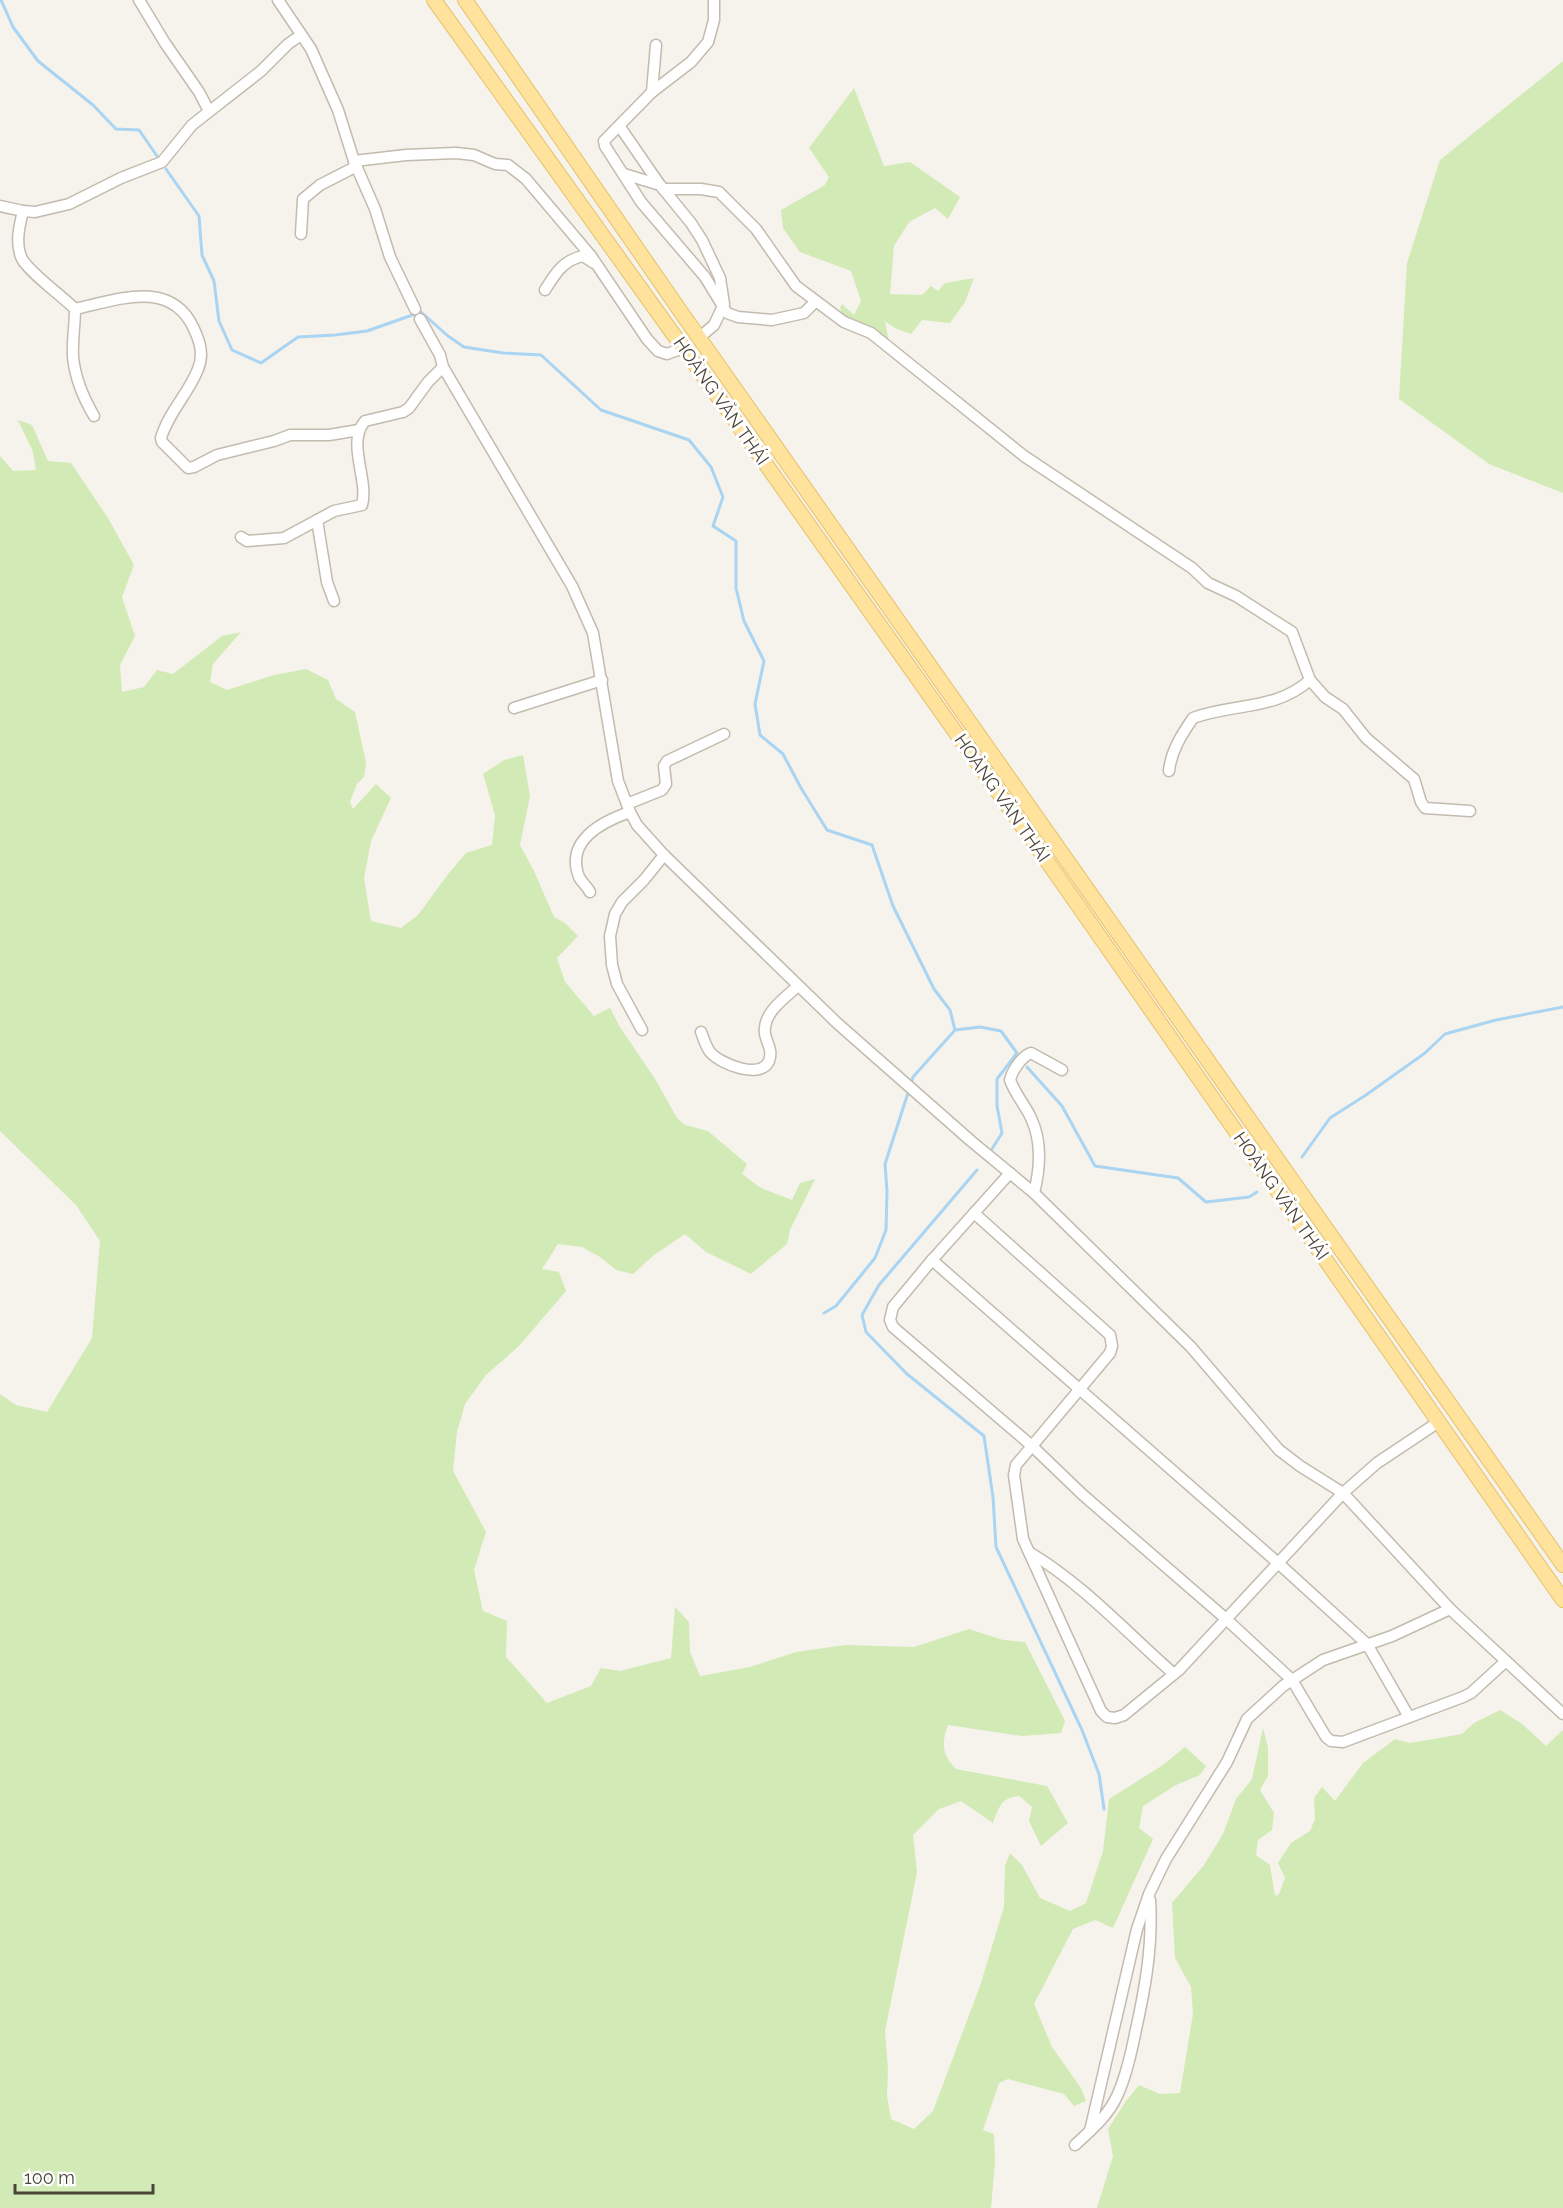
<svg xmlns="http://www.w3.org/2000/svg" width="1563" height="2208" viewBox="0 0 1563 2208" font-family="Raleway,sans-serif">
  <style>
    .green { fill: #d2eab5 }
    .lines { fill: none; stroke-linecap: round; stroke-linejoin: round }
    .stream { stroke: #a9d4f2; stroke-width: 3 }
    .minor-casing { stroke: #c2bbae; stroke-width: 13 }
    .major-casing { stroke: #e6c16a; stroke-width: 16 }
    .minor { stroke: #fff; stroke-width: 10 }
    .major { stroke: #ffe39c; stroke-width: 14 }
    .labels { text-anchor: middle; stroke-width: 6; stroke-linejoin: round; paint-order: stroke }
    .street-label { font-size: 18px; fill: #4b4439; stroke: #fff }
  </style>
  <rect width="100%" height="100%" fill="#f6f3ec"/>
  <g class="green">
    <path d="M 1563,61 L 1563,493 L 1489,464 L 1399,399 L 1407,263 L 1440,160 Z"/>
    <path d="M 854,88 L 884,166 L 910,162 L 960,197 L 948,219 L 935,208 L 909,222 L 894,246 L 890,294 L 922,295 L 931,286 L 938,291 L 945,283 L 974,278 L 965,302 L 950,323 L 922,320 L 911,334 L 895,328 L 885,321 L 889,343 L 843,316 L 840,308 L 842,304 L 854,315 L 861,301 L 851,271 L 800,252 L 783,228 L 781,210 L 825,185 L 829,177 L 809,148 Z"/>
    <path d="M 18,420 L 32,425 L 48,461 L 71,463 L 108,518 L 134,565 L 122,597 L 135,636 L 120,665 L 122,692 L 144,687 L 157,670 L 173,674 L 222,636 L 241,632 L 213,664 L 210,682 L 227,690 L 274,675 L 306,669 L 328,680 L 336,699 L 355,712 L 366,763 L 364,777 L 357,784 L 350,802 L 353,809 L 376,784 L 391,798 L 371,841 L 364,878 L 371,921 L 401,928 L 418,915 L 449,873 L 466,853 L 492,845 L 495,815 L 483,774 L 504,760 L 523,755 L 530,796 L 520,845 L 534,871 L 554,917 L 565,923 L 578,936 L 557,958 L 565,982 L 594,1016 L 610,1008 L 620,1027 L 655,1079 L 677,1118 L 685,1125 L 708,1131 L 747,1164 L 742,1174 L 761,1188 L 792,1200 L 800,1183 L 815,1179 L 790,1230 L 787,1244 L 751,1274 L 706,1252 L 685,1234 L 654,1255 L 633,1274 L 616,1270 L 600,1257 L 582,1247 L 558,1244 L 542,1269 L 559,1272 L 566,1291 L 519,1346 L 486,1375 L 465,1404 L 457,1432 L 453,1471 L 486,1532 L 474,1570 L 483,1611 L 507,1621 L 506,1657 L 547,1703 L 591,1686 L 601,1668 L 620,1671 L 671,1658 L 675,1607 L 689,1622 L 690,1652 L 700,1676 L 750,1667 L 796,1652 L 845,1645 L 914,1647 L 969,1629 L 1003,1640 L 1025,1642 L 1065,1721 L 1061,1733 L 1022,1736 L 948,1725 C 941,1743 942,1755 956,1769 L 1047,1786 L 1068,1823 L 1041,1846 L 1029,1821 L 1032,1807 L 1019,1796 C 1001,1798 999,1807 993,1823 L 961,1801 L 939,1809 L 913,1835 L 917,1872 L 885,2031 L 888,2069 L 887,2096 L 891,2119 L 914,2129 L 933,2111 L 980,1986 L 1004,1907 L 1005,1866 L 1010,1853 L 1022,1865 L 1040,1898 L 1070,1911 L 1086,1903 L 1103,1851 L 1109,1799 L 1163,1765 L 1185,1747 L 1206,1766 L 1200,1775 L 1176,1785 L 1143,1806 L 1139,1828 L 1153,1839 L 1113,1928 L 1095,1920 L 1073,1929 L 1034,2004 L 1052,2047 L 1081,2088 L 1086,2101 L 1074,2106 L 1064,2094 L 1008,2079 L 999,2083 L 983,2130 L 994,2134 L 995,2162 L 991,2208 L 0,2208 L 0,1394 L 16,1405 L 47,1412 L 92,1338 L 100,1241 L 76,1205 L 0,1131 L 0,456 L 13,471 L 36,470 L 33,452 Z"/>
    <path d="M 1500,1710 L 1522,1724 L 1546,1746 L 1563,1730 L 1563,2208 L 1097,2208 L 1113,2156 L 1108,2129 L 1126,2101 L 1139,2085 L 1160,2094 L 1180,2093 L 1193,2014 L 1191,1987 L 1175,1958 L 1172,1903 L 1204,1865 L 1223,1834 L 1236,1799 L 1252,1779 L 1263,1728 L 1268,1747 L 1268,1776 L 1260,1790 L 1274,1813 L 1272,1830 L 1258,1840 L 1256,1855 L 1270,1865 L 1275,1896 L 1279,1894 L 1285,1878 L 1278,1863 L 1291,1843 L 1310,1831 L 1315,1819 L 1314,1798 L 1322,1787 L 1335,1801 L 1363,1763 L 1395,1739 L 1410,1743 L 1462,1734 L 1474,1723 Z"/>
  </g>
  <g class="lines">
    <g class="stream">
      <path d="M 1,0 L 13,27 L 38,61 L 93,105 L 116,129 L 139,130 L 157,156"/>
      <path d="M 166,169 L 199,216 L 202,255 L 214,281 L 219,321 L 232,350 L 261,363 L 298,337 L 335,335 L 367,331 L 421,312 L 448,336 L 464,347 L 503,353 L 541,355 L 601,410 L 689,440 L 711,467 L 723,497 L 713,526 L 736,541 L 736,588 L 744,621 L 764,661 L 755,704 L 760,735 L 783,754 L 801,788 L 827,830 L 872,845 L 893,906 L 934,989 L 950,1010 L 955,1030"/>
      <path d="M 1027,1067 L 1062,1106 L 1095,1166 L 1178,1178 L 1206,1202 L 1249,1197 L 1257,1192"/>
      <path d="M 911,1084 L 913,1077 L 955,1030 L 980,1027 L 1001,1031 L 1017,1053 L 997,1079 L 997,1106 L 1002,1133 L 992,1149"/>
      <path d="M 1302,1157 L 1330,1118 L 1366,1095 L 1425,1053 L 1445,1034 L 1496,1020 L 1563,1007"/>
      <path d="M 977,1170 L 879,1285 L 862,1315 L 866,1332 L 907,1374 L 984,1436 L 993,1497 L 996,1547 L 1082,1730 L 1099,1774 L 1104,1809"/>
      <path d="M 824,1313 L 836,1306 L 875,1258 L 886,1230 L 887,1191 L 885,1164 L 909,1090"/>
    </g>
    <defs>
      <g id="minor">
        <path d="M 139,0 L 165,43 L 199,92 L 209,111"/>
        <path d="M 278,0 L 311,49 L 338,110 L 354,161 L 375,209 L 390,257 L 415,309"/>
        <path d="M 714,0 L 714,20 L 708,42 L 691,62 L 652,92 L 604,141 L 605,146 L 641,202 L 705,277 L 727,313 L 738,317 L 772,320 L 804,313 L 815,302"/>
        <path d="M 652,92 L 656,45"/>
        <path d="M 620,127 L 660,185 L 691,223 L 702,240 L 720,278 L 724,304 L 714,325 L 700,337"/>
        <path d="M 354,161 L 406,155 L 456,153 L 474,155 L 495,164 L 508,165 L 526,179 L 591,256 L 647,339 L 658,351 L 667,354 L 683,348"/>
        <path d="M 624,174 L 660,185"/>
        <path d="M 663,189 L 701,189 L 719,192 L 756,229 L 796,286 L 844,322 L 871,333 L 1024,456 L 1192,568 L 1208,583 L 1236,596 L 1292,632 L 1310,680 L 1325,697 L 1343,709 L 1366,738 L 1414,779 L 1421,802 L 1425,808 L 1470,811"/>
        <path d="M 0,206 L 23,211 L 35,212 L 69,204 L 121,178 L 162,162 L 192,125 L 261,71 L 288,44 L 301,35"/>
        <path d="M 23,211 C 19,227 15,244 22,259 C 30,273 62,296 75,309 C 75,325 72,341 73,357 C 75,377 84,399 94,416"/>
        <path d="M 301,234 L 303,199 L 320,185 L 357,166"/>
        <path d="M 545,290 C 555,274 563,260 583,256 L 594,263"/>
        <path d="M 75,309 C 117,300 171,278 194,329 C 200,342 204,355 198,369 C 189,393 168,413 161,438 L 162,442 L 188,468 L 194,467 L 217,455 L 274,441 L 290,435 L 329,435 L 359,430"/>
        <path d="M 420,319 L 440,355 L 443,367 L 572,586 L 593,633 L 618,781 L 630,812 L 637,825 L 664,855 L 837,1023 L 971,1141 L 1034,1193 L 1191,1347 L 1279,1450 L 1300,1466 L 1343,1493 L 1450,1609 L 1563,1714"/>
        <path d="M 317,520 L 327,582 L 334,601"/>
        <path d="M 241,537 L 247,541 L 284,538 L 334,511 L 362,505 C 369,479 346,443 365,421 L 403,412 L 409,408 L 428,382 L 443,367"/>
        <path d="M 514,708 L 602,680"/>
        <path d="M 1169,771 C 1171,751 1182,734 1193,718 C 1233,703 1275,711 1310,680"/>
        <path d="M 627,804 L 662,790 L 666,784 L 664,766 L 667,761 L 724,734"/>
        <path d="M 590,892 C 587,886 582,883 579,877 C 565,841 601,822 630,812"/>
        <path d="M 642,1030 L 617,984 L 612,965 L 610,936 L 615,914 L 622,902 L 644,880 L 664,855"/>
        <path d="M 701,1032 C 704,1039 706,1048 711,1053 C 721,1064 760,1080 769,1061 C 773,1050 767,1044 765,1034 C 762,1013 785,998 798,986"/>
        <path d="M 1010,1173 L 932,1260 L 893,1307 L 890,1320 L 893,1327 L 1032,1446 L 1083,1495 L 1225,1618 L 1292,1680 L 1326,1737 L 1331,1741 L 1343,1742 L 1463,1697 L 1471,1693 L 1506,1661"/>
        <path d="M 1034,1193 C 1040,1169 1042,1141 1031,1118 C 1025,1105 1015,1094 1010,1080 C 1012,1071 1022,1056 1031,1053 L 1062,1070"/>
        <path d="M 974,1213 L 1110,1335 L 1112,1346 L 1110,1353 L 1016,1465 L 1014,1475 L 1023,1539 L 1101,1711 L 1107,1717 L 1115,1718 L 1124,1715 L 1179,1670 L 1343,1493 L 1377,1463 L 1437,1423"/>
        <path d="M 932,1260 L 1277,1562 L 1367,1644 L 1409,1717"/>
        <path d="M 1029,1552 C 1083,1584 1127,1633 1174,1674"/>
        <path d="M 1090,2131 L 1137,1929 L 1149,1894 L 1166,1859 L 1227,1762 L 1247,1719 L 1283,1686 L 1323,1660 L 1392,1636 L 1450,1609"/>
        <path d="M 1075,2145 C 1091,2130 1108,2116 1117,2096 C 1126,2077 1131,2054 1135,2034 C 1145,1989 1153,1946 1150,1900"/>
      </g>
      <g id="major">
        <path d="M 434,0 L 699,370 L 1056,874 L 1563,1600"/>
        <path d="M 465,0 L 683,315 L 1563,1565"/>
      </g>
    </defs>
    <use href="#minor" class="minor-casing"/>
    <use href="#major" class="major-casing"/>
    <use href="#minor" class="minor"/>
    <use href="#major" class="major"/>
  </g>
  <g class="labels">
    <g class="street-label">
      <text transform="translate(721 401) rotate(55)" y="6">HOÀNG VĂN THÁI</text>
      <text transform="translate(1002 798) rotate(55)" y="6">HOÀNG VĂN THÁI</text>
      <text transform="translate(1281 1196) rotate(55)" y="6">HOÀNG VĂN THÁI</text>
    </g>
  </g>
  <path d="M15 2184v9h138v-9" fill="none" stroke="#4b4439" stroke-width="3"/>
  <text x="24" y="2184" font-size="18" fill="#4b4439" stroke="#ffffff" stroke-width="4.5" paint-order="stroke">100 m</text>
</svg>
